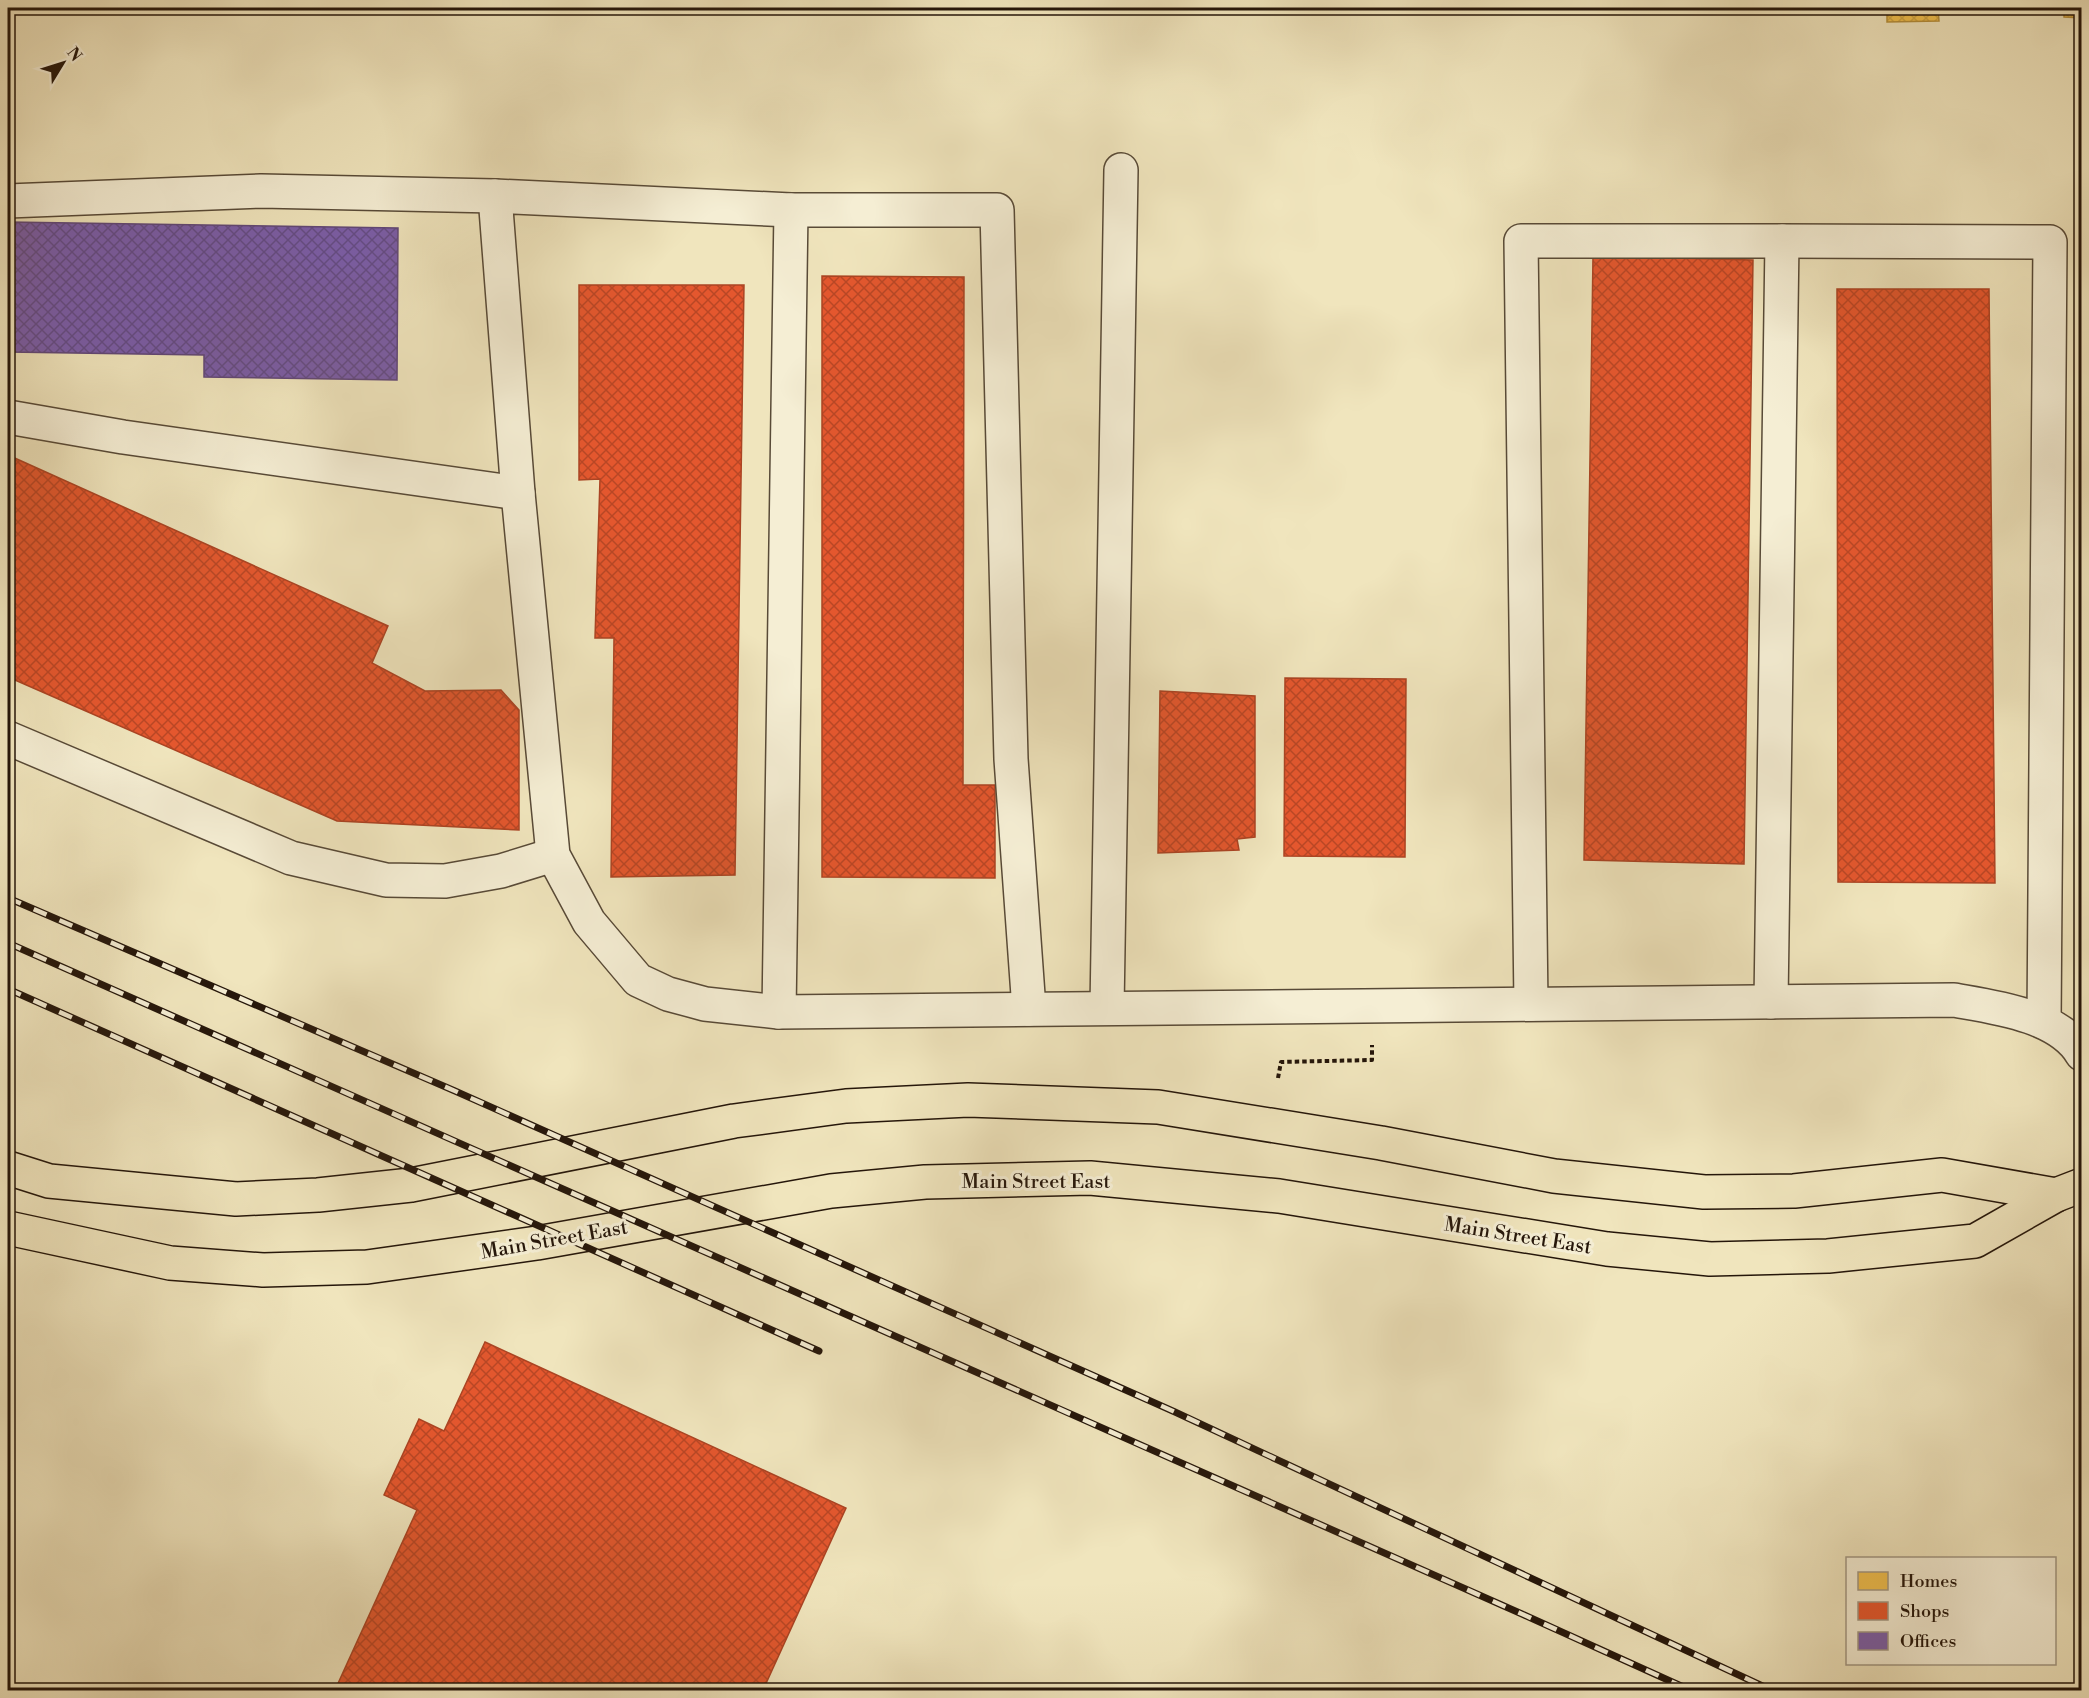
<svg xmlns="http://www.w3.org/2000/svg" width="2089" height="1698" viewBox="0 0 2089 1698" font-family="'Libre Bodoni',serif">
  <style>
    .homes { fill: url(#homes-cross-hatch); stroke: #b48e3a; stroke-width: 1.5 }
    .shops { fill: url(#shops-cross-hatch); stroke: #ab4423; stroke-width: 1.5 }
    .offices { fill: url(#offices-cross-hatch); stroke: #614878; stroke-width: 1.5 }
    .lines { fill: none; stroke-linecap: round; stroke-linejoin: round }
    .minor-casing { stroke: #584a37; stroke-width: 36 }
    .major-casing { stroke: #25160a; stroke-width: 36 }
    .path { stroke: #25160a; stroke-width: 4; stroke-dasharray: 4.5 3; stroke-linecap: butt }
    .minor { stroke: #f5eed4; stroke-width: 33 }
    .major { stroke: #f0e5bd; stroke-width: 33 }
    .rail-casing { stroke: #25160a; stroke-width: 7 }
    .rail { stroke: #f5eed4; stroke-width: 4.5; stroke-dasharray: 14; stroke-linecap: butt }
    .labels { text-anchor: middle; stroke-width: 6; stroke-linejoin: round; paint-order: stroke }
    .street-label { font-size: 20px; fill: #25160a; stroke: #f5eed4 }
  </style>
  <defs>
    <pattern id="homes-cross-hatch" width="8" height="8" patternUnits="userSpaceOnUse" patternTransform="scale(1.5)"><rect width="8" height="8" fill="#f2c14e"/><path d="M0 0l8 8M0 8l8-8" fill="none" stroke="#cfa543"/></pattern>
    <pattern id="shops-cross-hatch" width="8" height="8" patternUnits="userSpaceOnUse" patternTransform="scale(1.5)"><rect width="8" height="8" fill="#e4572e"/><path d="M0 0l8 8M0 8l8-8" fill="none" stroke="#b94725"/></pattern>
    <pattern id="offices-cross-hatch" width="8" height="8" patternUnits="userSpaceOnUse" patternTransform="scale(1.5)"><rect width="8" height="8" fill="#7b5ea7"/><path d="M0 0l8 8M0 8l8-8" fill="none" stroke="#654d86"/></pattern>
  </defs>
  <rect width="100%" height="100%" fill="#f0e5bd"/>
  <filter id="stains"><feTurbulence type="fractalNoise" baseFrequency=".00333" numOctaves="4"/><feColorMatrix values="0 0 0 0 .2 0 0 0 0 .09 0 0 0 0 .02 0 0 0 .5 -.17"/></filter>
  <radialGradient id="worn" r=".72"><stop offset=".6" stop-color="#630" stop-opacity="0"/><stop offset="1" stop-color="#630" stop-opacity=".3"/></radialGradient>
  <g class="homes">
    <path d="M 1887,8 L 1938,8 L 1939,21 L 1887,22 Z"/>
    <path d="M 1994,8 L 2038,8 L 2038,11 Z"/>
    <path d="M 2064,8 L 2082,8 L 2082,18 L 2064,17 Z"/>
  </g>
  <g class="shops">
    <path d="M 1593,256 L 1753,260 L 1744,864 L 1584,860 Z"/>
    <path d="M 822,276 L 964,277 L 963,785 L 995,785 L 995,878 L 822,877 Z"/>
    <path d="M 579,285 L 744,285 L 735,875 L 611,877 L 614,638 L 595,638 L 600,479 L 579,480 Z"/>
    <path d="M 1837,289 L 1989,289 L 1995,883 L 1838,882 Z"/>
    <path d="M 8,455 L 388,626 L 372,663 L 425,691 L 501,690 L 519,710 L 519,830 L 337,821 L 8,677 Z"/>
    <path d="M 1285,678 L 1406,679 L 1405,857 L 1284,856 Z"/>
    <path d="M 1160,691 L 1255,696 L 1255,837 L 1237,839 L 1239,850 L 1158,853 Z"/>
    <path d="M 485,1342 L 846,1508 L 763,1690 L 335,1690 L 417,1510 L 384,1495 L 419,1419 L 444,1431 Z"/>
  </g>
  <path class="offices" d="M 8,222 L 398,228 L 397,380 L 204,377 L 204,355 L 8,352 Z"/>
  <g class="lines">
    <defs>
      <g id="minor">
        <path d="M 8,201 L 261,191 L 495,196"/>
        <path d="M 791,210 L 495,196 L 518,493 L 553,855 L 589,922 L 638,980 L 668,994 L 705,1004 L 779,1012 L 1954,1000 C 1994,1007 2059,1015 2082,1054"/>
        <path d="M 1782,241 L 2050,242 L 2044,1022"/>
        <path d="M 8,417 L 123,437 L 518,493"/>
        <path d="M 8,738 L 291,858 L 386,880 L 445,881 L 501,871 L 553,855"/>
        <path d="M 1531,1004 L 1521,241 L 1782,241 L 1771,1002"/>
        <path d="M 1107,1008 L 1121,170"/>
        <path d="M 779,1012 L 791,210 L 997,210 L 1011,759 L 1029,1009"/>
      </g>
      <g id="major">
        <path d="M 8,1168 L 49,1181 L 236,1199 L 318,1195 L 411,1185 L 734,1121 L 846,1106 L 968,1100 L 1158,1107 L 1381,1143 L 1554,1176 L 1704,1192 L 1794,1191 L 1942,1175 L 2056,1195"/>
        <path d="M 8,1228 L 170,1263 L 263,1270 L 367,1267 L 537,1243 L 831,1191 L 925,1182 L 1090,1178 L 1279,1196 L 1607,1249 L 1710,1259 L 1828,1256 L 1975,1241 L 2056,1195 L 2082,1185"/>
      </g>
    </defs>
    <use href="#minor" class="minor-casing"/>
    <use href="#major" class="major-casing"/>
    <path class="path" d="M 1278,1078 L 1281,1062 L 1372,1060 L 1372,1045"/>
    <use href="#minor" class="minor"/>
    <use href="#major" class="major"/>
    <defs>
      <g id="rail">
        <path d="M 8,898 L 455,1091 L 1175,1412 L 1771,1690"/>
        <path d="M 8,943 L 1522,1614 L 1690,1690"/>
        <path d="M 8,989 L 819,1351"/>
      </g>
    </defs>
    <use href="#rail" class="rail-casing"/>
    <use href="#rail" class="rail"/>
  </g>
  <g class="labels">
    <g class="street-label">
      <text x="1036" y="1188">Main Street East</text>
      <text transform="translate(1518 1235) rotate(9)" y="7">Main Street East</text>
      <text transform="translate(554 1239) rotate(-10)" y="7">Main Street East</text>
    </g>
  </g>
  <rect width="2089" height="1698" fill="none" stroke="#f0e5bd" stroke-width="30"/>
  <rect x="9" y="9" width="2071" height="1680" fill="none" stroke="#25160a" stroke-width="3"/>
  <rect x="15" y="15" width="2059" height="1668" fill="none" stroke="#25160a" stroke-width="1.5"/>
  <rect x="1846" y="1557" width="210" height="108" fill="#f5eed4" stroke="#a29883" stroke-width="1.5"/>
  <rect x="1858" y="1572" width="30" height="18" fill="#f2c14e" stroke="#a29883" stroke-width="1.5"/>
  <text x="1900" y="1587" font-size="18" fill="#25160a">Homes</text>
  <rect x="1858" y="1602" width="30" height="18" fill="#e4572e" stroke="#a29883" stroke-width="1.5"/>
  <text x="1900" y="1617" font-size="18" fill="#25160a">Shops</text>
  <rect x="1858" y="1632" width="30" height="18" fill="#7b5ea7" stroke="#a29883" stroke-width="1.5"/>
  <text x="1900" y="1647" font-size="18" fill="#25160a">Offices</text>
  <g transform="translate(63 63) rotate(52)" stroke="#f5eed4" stroke-width="4.5" paint-order="stroke">
  <path d="M0-4.5L10 22L0 15L-10 22Z" fill="#25160a"/>
  <text y="-9" font-size="16" font-weight="bold" text-anchor="middle" fill="#25160a">N</text>
  </g>
  <rect width="100%" height="100%" filter="url(#stains)"/>
  <rect width="100%" height="100%" fill="url(#worn)"/>
</svg>
